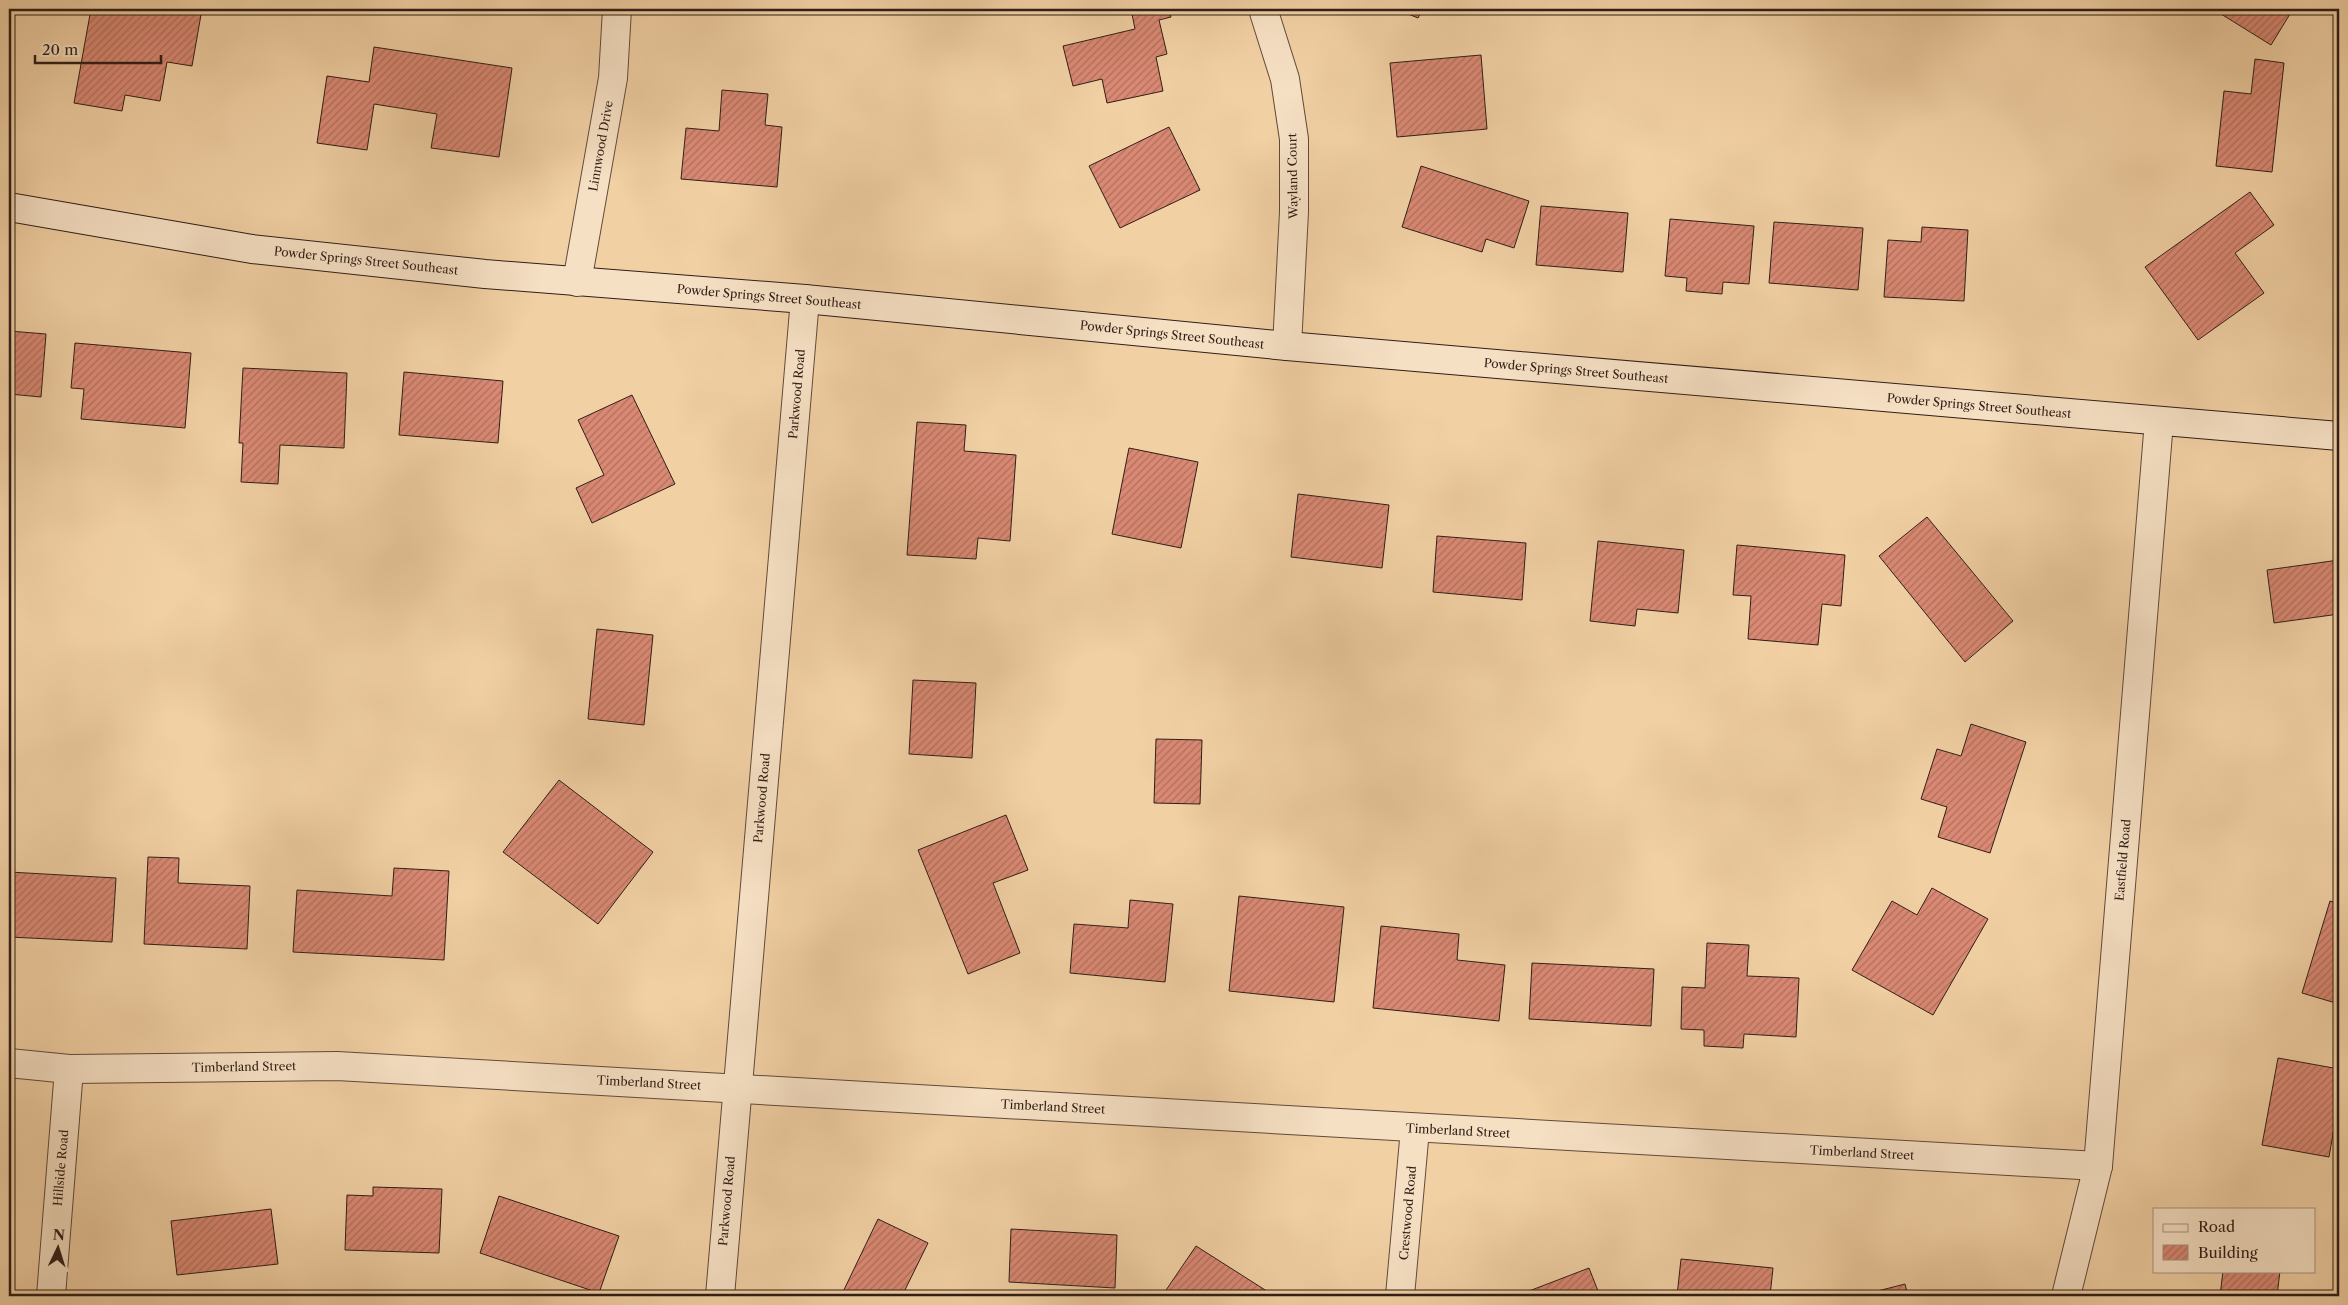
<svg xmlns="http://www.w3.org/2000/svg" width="2348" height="1305" viewBox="0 0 2348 1305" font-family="'Libre Caslon Text',serif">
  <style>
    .building { fill: url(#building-hatch); stroke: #2f1e17 }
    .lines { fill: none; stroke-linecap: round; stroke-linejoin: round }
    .street-casing { stroke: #604a3a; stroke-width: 30 }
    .secondary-casing { stroke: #2f1e17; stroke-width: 30 }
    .street { stroke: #f6e0c4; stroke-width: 28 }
    .secondary { stroke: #f6e0c4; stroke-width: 28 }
    .labels { text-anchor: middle; stroke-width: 4; stroke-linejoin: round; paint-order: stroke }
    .street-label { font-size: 12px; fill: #2f1e17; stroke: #f6e0c4 }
  </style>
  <defs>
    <pattern id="building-hatch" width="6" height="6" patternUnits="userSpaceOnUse" patternTransform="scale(1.25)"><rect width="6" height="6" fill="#da8974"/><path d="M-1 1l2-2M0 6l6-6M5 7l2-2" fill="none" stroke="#b16f5e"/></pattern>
  </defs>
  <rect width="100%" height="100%" fill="#f1d0a4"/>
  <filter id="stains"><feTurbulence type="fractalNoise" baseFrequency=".004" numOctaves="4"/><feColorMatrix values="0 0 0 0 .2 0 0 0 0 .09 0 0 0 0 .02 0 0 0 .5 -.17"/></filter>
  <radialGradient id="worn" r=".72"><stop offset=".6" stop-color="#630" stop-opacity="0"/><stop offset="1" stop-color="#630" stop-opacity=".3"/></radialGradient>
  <g class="building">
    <path d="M 91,9 L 202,9 L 192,66 L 167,62 L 160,101 L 125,95 L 122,111 L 74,103 Z"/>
    <path d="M 1131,9 L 1169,9 L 1171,17 L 1159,20 L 1167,54 L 1156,57 L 1163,91 L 1107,103 L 1102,79 L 1073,86 L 1063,46 L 1135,29 Z"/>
    <path d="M 1396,9 L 1423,9 L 1418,18 Z"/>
    <path d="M 2213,9 L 2293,9 L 2271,45 Z"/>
    <path d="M 374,47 L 512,68 L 499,157 L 431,148 L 437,114 L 374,104 L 367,150 L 317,143 L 327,76 L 369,82 Z"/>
    <path d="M 1481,55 L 1487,129 L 1397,137 L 1390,63 Z"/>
    <path d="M 2255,59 L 2284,63 L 2272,172 L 2216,166 L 2224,91 L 2251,94 Z"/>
    <path d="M 722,90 L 768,94 L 765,125 L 782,127 L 777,187 L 681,179 L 686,128 L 719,131 Z"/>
    <path d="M 1169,127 L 1200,190 L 1120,228 L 1089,166 Z"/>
    <path d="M 1421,166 L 1529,201 L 1514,248 L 1486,239 L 1482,252 L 1402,227 Z"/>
    <path d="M 2250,192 L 2274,225 L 2235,253 L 2264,293 L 2198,340 L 2145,267 Z"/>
    <path d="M 1541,206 L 1628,213 L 1623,272 L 1536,265 Z"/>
    <path d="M 1670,219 L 1754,226 L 1749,284 L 1723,282 L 1722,294 L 1686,291 L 1687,278 L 1665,276 Z"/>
    <path d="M 1774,222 L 1863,228 L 1858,290 L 1769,283 Z"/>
    <path d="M 1922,227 L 1968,230 L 1964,301 L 1884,297 L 1888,240 L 1921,242 Z"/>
    <path d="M 9,331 L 46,334 L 41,397 L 9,394 Z"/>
    <path d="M 75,343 L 191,353 L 185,428 L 81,419 L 84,389 L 71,388 Z"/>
    <path d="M 243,368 L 347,373 L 344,448 L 280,445 L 278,484 L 241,482 L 243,443 L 239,443 Z"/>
    <path d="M 404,372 L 503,381 L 498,443 L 399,435 Z"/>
    <path d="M 632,395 L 675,484 L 592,523 L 576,488 L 604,475 L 578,420 Z"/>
    <path d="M 917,422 L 966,425 L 964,451 L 1016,455 L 1010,541 L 978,538 L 976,559 L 907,555 Z"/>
    <path d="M 1129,448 L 1198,462 L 1181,548 L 1112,534 Z"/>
    <path d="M 1298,494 L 1389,505 L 1382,568 L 1291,557 Z"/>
    <path d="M 1927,517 L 2013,621 L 1965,662 L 1879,556 Z"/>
    <path d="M 1437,536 L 1526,543 L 1522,600 L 1433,592 Z"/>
    <path d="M 1598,541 L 1684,550 L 1678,613 L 1637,609 L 1635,626 L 1590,621 Z"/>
    <path d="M 1737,545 L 1845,555 L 1841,606 L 1822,604 L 1818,645 L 1748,639 L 1751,596 L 1733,595 Z"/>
    <path d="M 2339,560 L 2339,614 L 2274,623 L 2267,570 Z"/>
    <path d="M 597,629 L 653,635 L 644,725 L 588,719 Z"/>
    <path d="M 913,680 L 976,683 L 972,758 L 909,754 Z"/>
    <path d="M 1971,724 L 2026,742 L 1990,853 L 1938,837 L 1947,807 L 1921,799 L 1937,749 L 1961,756 Z"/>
    <path d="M 1156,739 L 1202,740 L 1200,804 L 1154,803 Z"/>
    <path d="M 559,780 L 653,852 L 598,924 L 503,852 Z"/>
    <path d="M 1006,815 L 1028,870 L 993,883 L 1020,953 L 968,974 L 918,850 Z"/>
    <path d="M 148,857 L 179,858 L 178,883 L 250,886 L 247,949 L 144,944 Z"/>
    <path d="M 394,868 L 449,871 L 444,960 L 293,952 L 297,890 L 392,896 Z"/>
    <path d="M 9,872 L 116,878 L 112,942 L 9,937 Z"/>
    <path d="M 1932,888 L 1988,919 L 1933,1015 L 1852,970 L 1892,901 L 1917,915 Z"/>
    <path d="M 1239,896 L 1344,907 L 1334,1002 L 1229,991 Z"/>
    <path d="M 1130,900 L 1173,904 L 1165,982 L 1070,973 L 1074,924 L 1128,928 Z"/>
    <path d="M 2330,901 L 2339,904 L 2339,1004 L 2302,993 Z"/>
    <path d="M 1381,926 L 1459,934 L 1457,960 L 1505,965 L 1499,1021 L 1373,1008 Z"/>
    <path d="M 1707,943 L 1749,945 L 1747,976 L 1799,978 L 1796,1037 L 1744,1034 L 1743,1048 L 1704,1046 L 1704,1030 L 1681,1029 L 1682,987 L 1705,988 Z"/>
    <path d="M 1532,963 L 1654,969 L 1651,1026 L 1529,1019 Z"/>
    <path d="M 2278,1058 L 2339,1069 L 2339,1099 L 2329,1157 L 2262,1145 Z"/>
    <path d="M 373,1187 L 442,1189 L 439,1253 L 345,1250 L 347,1195 L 373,1196 Z"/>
    <path d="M 499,1196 L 619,1236 L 599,1293 L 480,1253 Z"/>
    <path d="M 271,1209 L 278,1264 L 177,1275 L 171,1221 Z"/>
    <path d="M 878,1219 L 928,1243 L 902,1296 L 841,1296 Z"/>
    <path d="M 1011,1229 L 1117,1235 L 1115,1288 L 1009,1282 Z"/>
    <path d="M 1196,1246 L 1273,1295 L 1272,1296 L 1162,1296 Z"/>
    <path d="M 1681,1259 L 1773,1268 L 1770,1296 L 1677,1296 Z"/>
    <path d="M 1589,1268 L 1600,1296 L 1516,1296 Z"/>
    <path d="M 2223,1271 L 2280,1271 L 2277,1296 L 2220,1296 Z"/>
    <path d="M 1905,1284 L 1908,1296 L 1858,1296 Z"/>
  </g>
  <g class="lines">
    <defs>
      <g id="street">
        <path d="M 1263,9 L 1285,79 L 1294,139 L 1294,212 L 1287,346"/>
        <path d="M 577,282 L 613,78 L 617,9"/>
        <path d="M 9,1063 L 69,1069 L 337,1066 L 2098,1166"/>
        <path d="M 51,1296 L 69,1069"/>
        <path d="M 720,1296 L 805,299"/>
        <path d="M 1400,1296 L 1415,1129"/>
        <path d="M 2066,1296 L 2098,1166 L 2159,421"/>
      </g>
      <path id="secondary" d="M 9,207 L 252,249 L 485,274 L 805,299 L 1287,346 L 2339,436"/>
    </defs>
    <use href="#street" class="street-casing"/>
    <use href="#secondary" class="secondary-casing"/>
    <use href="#street" class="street"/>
    <use href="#secondary" class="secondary"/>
  </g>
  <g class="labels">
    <g class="street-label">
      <text transform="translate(601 146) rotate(-80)" y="4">Linnwood Drive</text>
      <text transform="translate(1293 176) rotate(-91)" y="4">Wayland Court</text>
      <text transform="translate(366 261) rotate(6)" y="4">Powder Springs Street Southeast</text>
      <text transform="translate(769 297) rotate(5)" y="4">Powder Springs Street Southeast</text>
      <text transform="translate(1172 335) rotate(6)" y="4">Powder Springs Street Southeast</text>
      <text transform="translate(1576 371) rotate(5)" y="4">Powder Springs Street Southeast</text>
      <text transform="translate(797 394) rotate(-85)" y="4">Parkwood Road</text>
      <text transform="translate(1979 406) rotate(5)" y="4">Powder Springs Street Southeast</text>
      <text transform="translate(762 798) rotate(-85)" y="4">Parkwood Road</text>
      <text transform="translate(2123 860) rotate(-85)" y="4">Eastfield Road</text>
      <text transform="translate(244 1067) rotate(-1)" y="4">Timberland Street</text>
      <text transform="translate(649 1083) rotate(3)" y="4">Timberland Street</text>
      <text transform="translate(1053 1107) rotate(3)" y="4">Timberland Street</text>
      <text transform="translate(1458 1131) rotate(3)" y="4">Timberland Street</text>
      <text transform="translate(1862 1153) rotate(3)" y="4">Timberland Street</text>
      <text transform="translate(61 1168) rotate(-85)" y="4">Hillside Road</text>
      <text transform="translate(727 1201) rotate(-85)" y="4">Parkwood Road</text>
      <text transform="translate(1408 1213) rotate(-85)" y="4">Crestwood Road</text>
    </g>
  </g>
  <rect width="2348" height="1305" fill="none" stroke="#f1d0a4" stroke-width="30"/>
  <rect x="10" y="10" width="2328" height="1285" fill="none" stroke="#2f1e17" stroke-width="2.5"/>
  <rect x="15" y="15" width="2318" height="1275" fill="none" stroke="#2f1e17"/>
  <rect x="2153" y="1208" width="162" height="65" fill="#f6e0c4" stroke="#a6927f"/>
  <rect x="2163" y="1224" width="25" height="8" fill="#f6e0c4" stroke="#a6927f"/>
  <text x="2198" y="1232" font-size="15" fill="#2f1e17">Road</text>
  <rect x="2163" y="1245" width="25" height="15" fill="url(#building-hatch)" stroke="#a6927f"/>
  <text x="2198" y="1258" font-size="15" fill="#2f1e17">Building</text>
  <g transform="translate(58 1248) rotate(4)" stroke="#f6e0c4" stroke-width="4" paint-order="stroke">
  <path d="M0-4L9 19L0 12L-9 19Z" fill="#2f1e17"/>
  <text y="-8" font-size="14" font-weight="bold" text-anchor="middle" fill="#2f1e17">N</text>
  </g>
  <path d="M35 55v8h126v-8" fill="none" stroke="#2f1e17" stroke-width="2.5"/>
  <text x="42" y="55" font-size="15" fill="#2f1e17" stroke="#f6e0c4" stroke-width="4" paint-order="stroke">20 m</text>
  <rect width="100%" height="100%" filter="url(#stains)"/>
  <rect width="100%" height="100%" fill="url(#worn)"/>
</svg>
